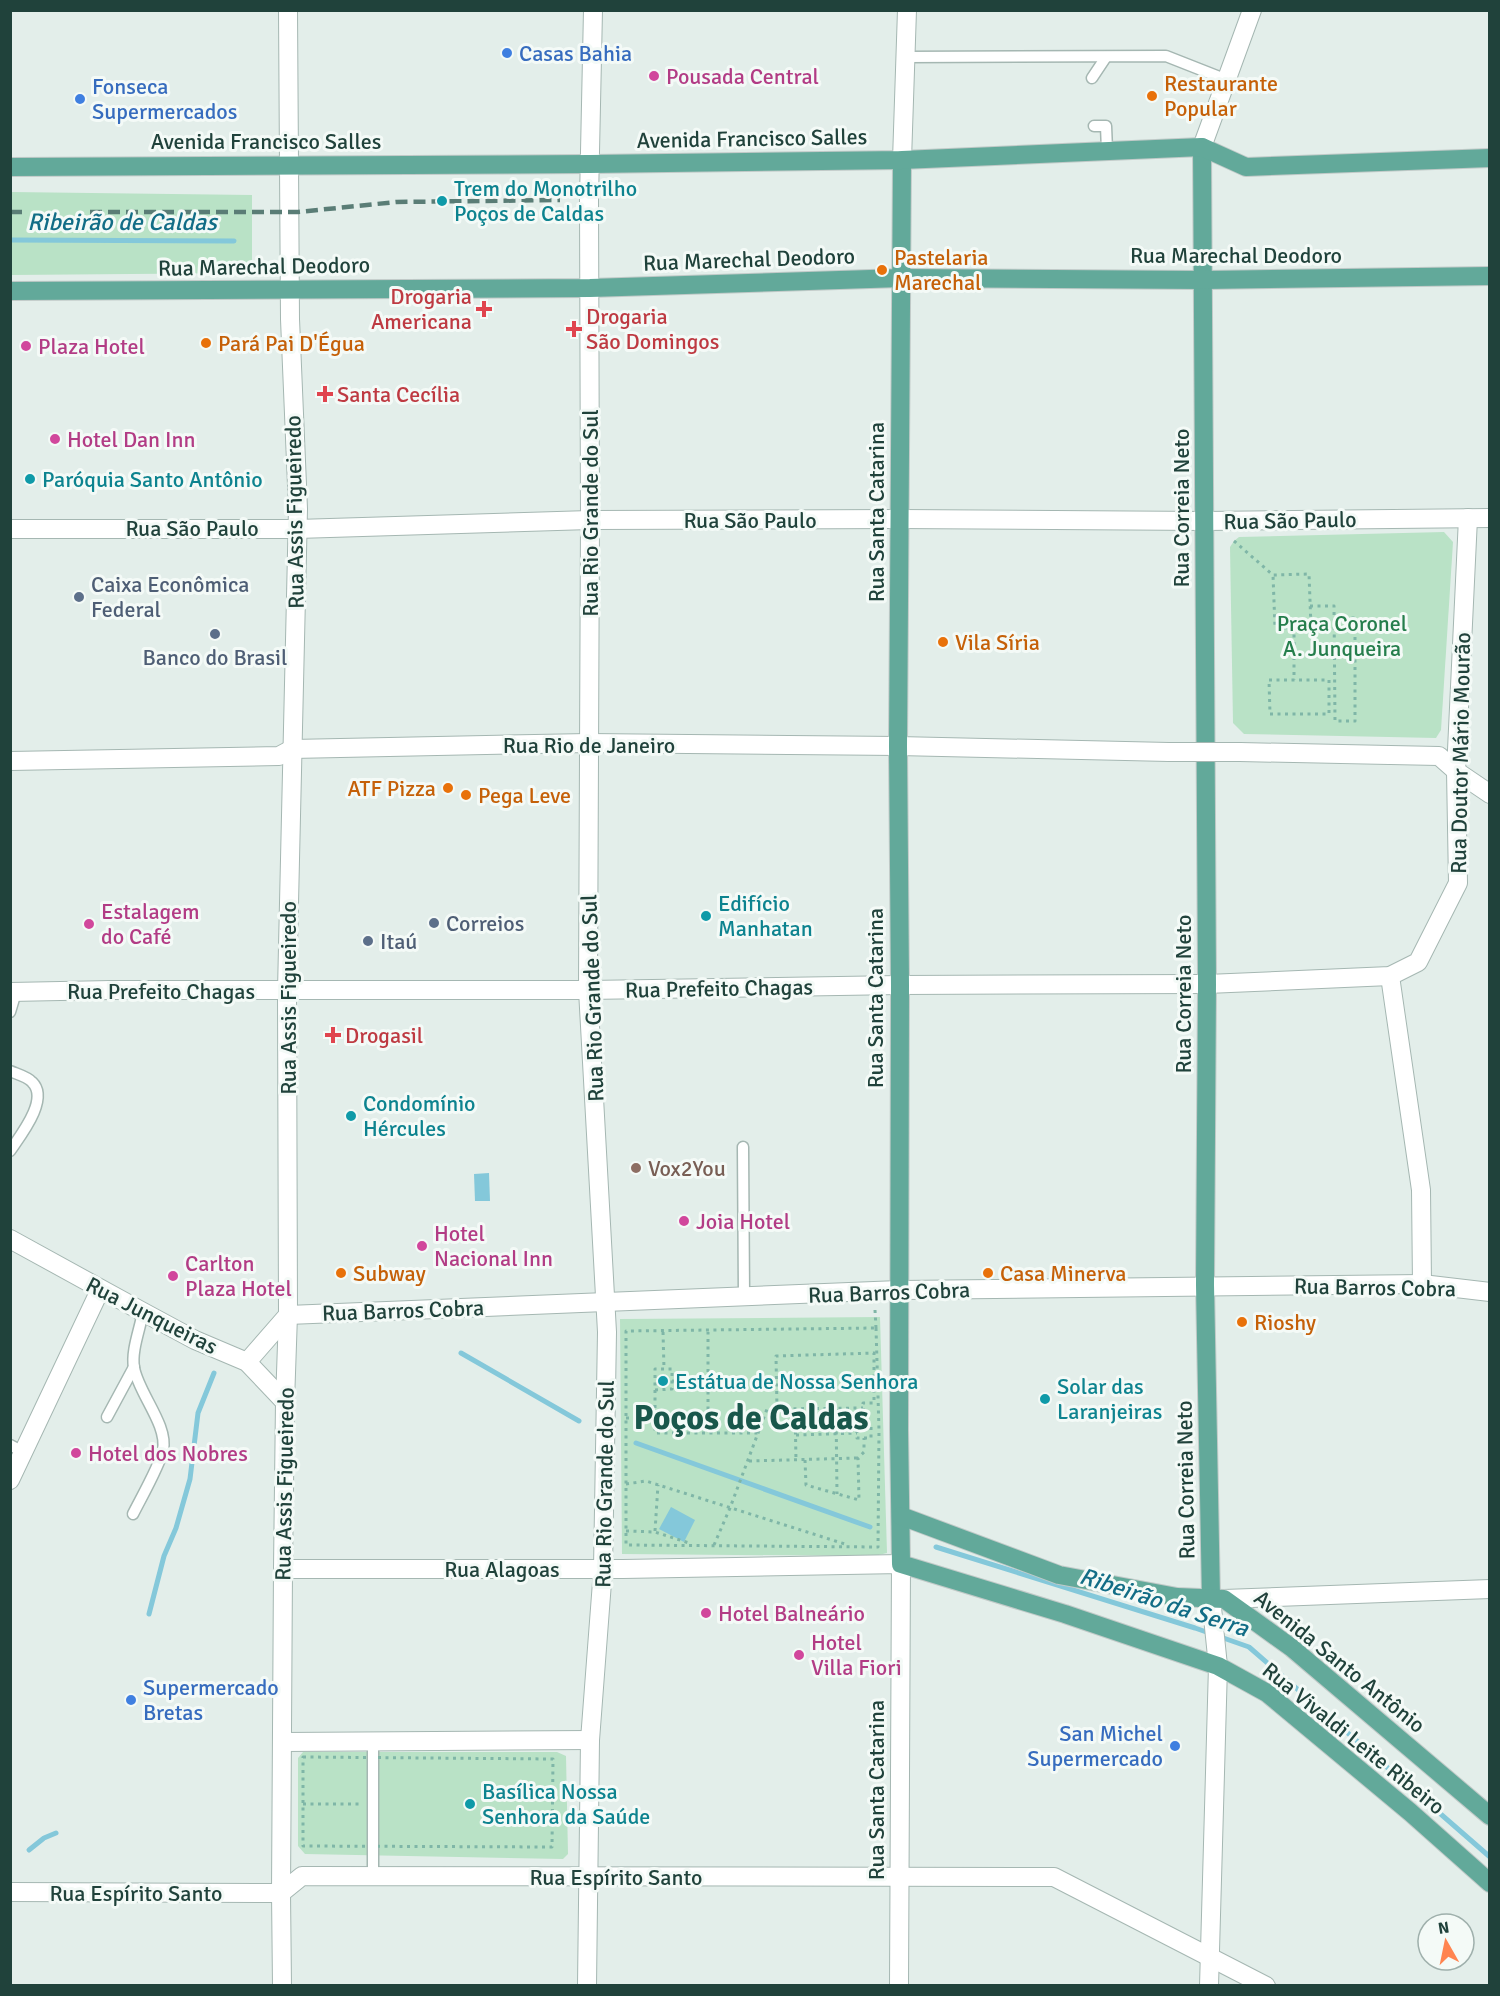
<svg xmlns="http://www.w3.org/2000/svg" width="1500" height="1996" viewBox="0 0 1500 1996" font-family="Signika,sans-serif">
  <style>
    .green { fill: #b9e2c6 }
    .water { fill: #84c8da }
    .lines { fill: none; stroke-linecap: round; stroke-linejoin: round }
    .stream { stroke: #84c8da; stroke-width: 5 }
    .service-casing { stroke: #a5b7b2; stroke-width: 13 }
    .minor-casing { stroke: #a5b7b2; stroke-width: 20 }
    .tertiary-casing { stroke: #a5b7b2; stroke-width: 20 }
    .primary-casing { stroke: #c1cac8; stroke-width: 20 }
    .path { stroke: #7fb6a7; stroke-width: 3; stroke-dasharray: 3 4.5; stroke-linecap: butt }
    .service { stroke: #fff; stroke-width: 10 }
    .minor { stroke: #fff; stroke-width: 18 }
    .tertiary { stroke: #fff; stroke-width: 18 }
    .primary { stroke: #62a99a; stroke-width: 18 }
    .rail { stroke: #5a7d76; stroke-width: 4.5; stroke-dasharray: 12 6; stroke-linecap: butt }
    .minor-bridge-casing { stroke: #a5b7b2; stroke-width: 20; stroke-linecap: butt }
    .minor-bridge { stroke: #fff; stroke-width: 18 }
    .shop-dot { fill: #3f7fe0; stroke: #f4faf7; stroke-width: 2 }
    .hotel-dot { fill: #d1479c; stroke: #f4faf7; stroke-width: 2 }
    .food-dot { fill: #e8710a; stroke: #f4faf7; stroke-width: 2 }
    .culture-dot { fill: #0f9aa8; stroke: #f4faf7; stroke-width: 2 }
    .health-dot { fill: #e0444e; stroke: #f4faf7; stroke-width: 2 }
    .service-dot { fill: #5c6f8a; stroke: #f4faf7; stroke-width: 2 }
    .education-dot { fill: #8d6e63; stroke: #f4faf7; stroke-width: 2 }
    .labels { text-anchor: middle; stroke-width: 6; stroke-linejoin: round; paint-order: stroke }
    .shop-label { font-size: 22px; fill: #366cbe; stroke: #f4faf7; text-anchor: start }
    .hotel-label { font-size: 22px; fill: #b23c85; stroke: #f4faf7; text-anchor: start }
    .food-label { font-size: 22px; fill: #c56008; stroke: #f4faf7; text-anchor: start }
    .street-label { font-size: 22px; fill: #20423b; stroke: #f4faf7 }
    .culture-label { font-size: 22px; fill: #0d838f; stroke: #f4faf7; text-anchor: start }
    .health-label { font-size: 22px; fill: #be3a42; stroke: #f4faf7; text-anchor: start }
    .service-label { font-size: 22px; fill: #4e5e75; stroke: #f4faf7; text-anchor: start }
    .park-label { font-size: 22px; fill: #257e4c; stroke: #f4faf7 }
    .education-label { font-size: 22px; fill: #785e54; stroke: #f4faf7; text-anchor: start }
    .water-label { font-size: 24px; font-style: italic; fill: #126d86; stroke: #f4faf7 }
    .town-label { font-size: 34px; font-weight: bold; fill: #19574b; stroke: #f4faf7 }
  </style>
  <rect width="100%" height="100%" fill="#e3eeea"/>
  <g class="green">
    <path d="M 11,192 L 252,195 L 252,273 L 11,275 Z"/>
    <path d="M 1444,532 L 1453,542 L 1441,730 L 1436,738 L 1244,734 L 1233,723 L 1230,547 L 1234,541 L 1239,537 Z"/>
    <path d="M 880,1317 L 887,1553 L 874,1556 L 622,1554 L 620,1319 Z"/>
    <path d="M 303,1752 L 557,1752 L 566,1756 L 568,1854 L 563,1859 L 305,1854 L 298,1846 L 298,1758 Z"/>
  </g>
  <g class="water">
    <path d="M 489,1173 L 490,1201 L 475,1201 L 474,1174 Z"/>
    <path d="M 671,1507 L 695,1520 L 684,1542 L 659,1529 Z"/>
  </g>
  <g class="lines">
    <g class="stream">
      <path d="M 10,240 L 234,241"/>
      <path d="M 461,1353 L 579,1421"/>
      <path d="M 636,1443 L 870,1527"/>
      <path d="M 936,1547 L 1195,1628 L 1249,1647 L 1490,1857"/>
      <path d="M 149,1614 L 164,1556 L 176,1528 L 190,1479 L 198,1413 L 214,1373"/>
      <path d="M 29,1850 L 44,1838 L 56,1833"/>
    </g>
    <defs>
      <g id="service">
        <path d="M 906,57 L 1166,56 L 1227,80"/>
        <path d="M 1092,78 L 1106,57"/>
        <path d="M 1094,126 L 1106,126 L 1107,150"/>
        <path d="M 10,1012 L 16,992"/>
        <path d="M 10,1071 C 17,1074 28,1077 32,1082 C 50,1099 20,1136 10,1151"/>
        <path d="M 743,1147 L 744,1296"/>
        <path d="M 107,1417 L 134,1367"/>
        <path d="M 10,1445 L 23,1452"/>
        <path d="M 133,1514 C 141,1498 160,1465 163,1450 C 168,1425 139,1394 134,1368 C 131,1351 140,1329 143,1312"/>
        <path d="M 373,1877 L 373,1742"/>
      </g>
      <g id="minor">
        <path d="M 902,160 L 907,10"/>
        <path d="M 10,529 L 297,529 L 590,520 L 900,519 L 1205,521 L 1490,518"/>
        <path d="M 1240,752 L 1439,756 L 1456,771 L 1490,794"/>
        <path d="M 10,761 L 279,756 L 292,749 L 588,743 L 898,746 L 1169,752"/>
        <path d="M 1390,976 L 1421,1190 L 1422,1284"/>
        <path d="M 1207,984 L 1390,976 L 1418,962 L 1458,883 L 1456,771 L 1468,518"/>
        <path d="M 288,1315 L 899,1290 L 1422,1284 L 1490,1292"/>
        <path d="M 10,1480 L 100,1290"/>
        <path d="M 283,1569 L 623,1569 L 901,1564 L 899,1986"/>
        <path d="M 1224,1599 L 1490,1589"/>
        <path d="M 283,1742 L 590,1740"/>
        <path d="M 10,1892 L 281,1893 L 302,1876 L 1054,1877 L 1266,1986"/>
        <path d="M 1209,1986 L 1218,1666 L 1211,1598"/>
      </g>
      <g id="tertiary">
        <path d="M 1202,147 L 1252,10"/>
        <path d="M 10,992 L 111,990 L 588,990 L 900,985 L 1207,984"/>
        <path d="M 10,1239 L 143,1312 L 195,1340 L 247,1362 L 285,1402"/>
        <path d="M 247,1362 L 288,1315"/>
        <path d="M 282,1986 L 281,1893 L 283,1569 L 285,1402 L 288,1315 L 287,991 L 298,509 L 290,319 L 288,10"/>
        <path d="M 587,1986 L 590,1740 L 603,1569 L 607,1332 L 588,990 L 590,520 L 589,199 L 593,10"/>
      </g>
      <g id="primary">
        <path d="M 1202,147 L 1207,984 L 1205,1285 L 1211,1598"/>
        <path d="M 902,160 L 898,746 L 900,985 L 899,1430 L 901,1564 L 1065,1614 L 1218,1666 L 1267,1693 L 1410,1812 L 1490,1883"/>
        <path d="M 10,167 L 590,164 L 902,160 L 1202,147 L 1246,167 L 1490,158"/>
        <path d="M 10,291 L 590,288 L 901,278 L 1204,280 L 1490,276"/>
        <path d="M 901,1516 L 1059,1575 L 1177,1597 L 1224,1599 L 1292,1648 L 1490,1816"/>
      </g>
    </defs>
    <use href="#service" class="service-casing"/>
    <use href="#minor" class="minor-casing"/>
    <use href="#tertiary" class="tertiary-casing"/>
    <use href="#primary" class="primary-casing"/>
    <g class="path">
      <path d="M 1234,541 L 1273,575 L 1309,574 L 1311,627 L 1275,628 L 1273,575"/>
      <path d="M 1310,606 L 1334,606 L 1335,721 L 1355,721 L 1355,618 L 1335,618"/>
      <path d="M 1294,627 L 1294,680"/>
      <path d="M 1269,680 L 1329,680 L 1329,714 L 1270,714 Z"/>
      <path d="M 875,1310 L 876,1328"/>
      <path d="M 876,1328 L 879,1430 L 878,1547 L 626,1545 L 626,1331 Z"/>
      <path d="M 663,1332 L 664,1369"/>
      <path d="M 672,1381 L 708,1381"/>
      <path d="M 655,1390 L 672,1389 L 672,1369 L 655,1369 L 655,1433 L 759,1433"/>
      <path d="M 777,1409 L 776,1356 L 874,1353 L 874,1403 L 863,1403 L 864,1426"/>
      <path d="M 795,1409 L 796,1460"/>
      <path d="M 836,1409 L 837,1494"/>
      <path d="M 626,1418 L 655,1418"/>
      <rect x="857" y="1426" width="14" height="12"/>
      <path d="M 708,1432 L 708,1332"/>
      <path d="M 796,1435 L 857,1433"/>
      <path d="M 805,1460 L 806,1485 L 859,1500 L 858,1458 L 864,1452 L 864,1438"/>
      <path d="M 749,1461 L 858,1458"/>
      <path d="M 626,1484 L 646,1481 L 848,1545"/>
      <path d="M 626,1531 L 655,1532 L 689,1543"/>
      <path d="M 655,1531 L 658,1485"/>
      <path d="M 714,1545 L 730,1508 L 767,1409 L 863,1408"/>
      <path d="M 303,1757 L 553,1759 L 552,1847 L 303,1846 Z"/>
      <path d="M 303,1804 L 359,1804"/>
    </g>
    <use href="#service" class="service"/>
    <use href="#minor" class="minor"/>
    <use href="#tertiary" class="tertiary"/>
    <use href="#primary" class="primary"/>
    <g class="rail">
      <path d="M 10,212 L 24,212"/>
      <path d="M 90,212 L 298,212 L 396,202 L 560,200"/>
    </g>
    <defs>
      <path id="minor-bridge" d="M 1169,752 L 1240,752"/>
    </defs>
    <use href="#minor-bridge" class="minor-bridge-casing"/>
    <use href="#minor-bridge" class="minor-bridge"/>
  </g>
  <g class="shop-dot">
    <circle cx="507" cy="53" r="6"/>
    <circle cx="80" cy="99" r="6"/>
    <circle cx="131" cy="1700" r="6"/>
    <circle cx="1175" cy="1746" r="6"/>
  </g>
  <g class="hotel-dot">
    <circle cx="654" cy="76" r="6"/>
    <circle cx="26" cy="346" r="6"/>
    <circle cx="55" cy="439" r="6"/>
    <circle cx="89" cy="924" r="6"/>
    <circle cx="684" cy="1221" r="6"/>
    <circle cx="422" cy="1246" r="6"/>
    <circle cx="173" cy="1276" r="6"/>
    <circle cx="76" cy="1453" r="6"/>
    <circle cx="706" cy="1613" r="6"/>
    <circle cx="799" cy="1655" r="6"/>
  </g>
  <g class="food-dot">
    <circle cx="1152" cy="96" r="6"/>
    <circle cx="882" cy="270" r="6"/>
    <circle cx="206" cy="343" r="6"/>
    <circle cx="943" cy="642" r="6"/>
    <circle cx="448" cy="788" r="6"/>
    <circle cx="466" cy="795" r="6"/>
    <circle cx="341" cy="1273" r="6"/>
    <circle cx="988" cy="1273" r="6"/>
    <circle cx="1242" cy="1322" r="6"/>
  </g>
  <g class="culture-dot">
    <circle cx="442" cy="201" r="6"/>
    <circle cx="30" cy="479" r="6"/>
    <circle cx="706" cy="916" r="6"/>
    <circle cx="351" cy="1116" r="6"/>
    <circle cx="663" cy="1381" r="6"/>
    <circle cx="1045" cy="1399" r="6"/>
    <circle cx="470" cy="1804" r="6"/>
  </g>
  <g class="health-dot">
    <path d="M481 300h6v6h6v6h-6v6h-6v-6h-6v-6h6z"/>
    <path d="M571 320h6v6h6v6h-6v6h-6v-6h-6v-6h6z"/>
    <path d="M322 385h6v6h6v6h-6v6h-6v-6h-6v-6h6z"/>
    <path d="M330 1026h6v6h6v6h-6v6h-6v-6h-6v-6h6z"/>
  </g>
  <g class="service-dot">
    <circle cx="79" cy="597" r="6"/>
    <circle cx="215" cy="634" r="6"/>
    <circle cx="434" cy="923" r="6"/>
    <circle cx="368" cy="941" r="6"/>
  </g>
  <circle class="education-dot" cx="636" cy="1168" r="6"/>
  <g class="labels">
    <g class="shop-label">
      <text x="519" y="61">Casas Bahia</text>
      <text x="92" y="94">Fonseca<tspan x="92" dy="25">Supermercados</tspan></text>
      <text x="143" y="1695">Supermercado<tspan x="143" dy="25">Bretas</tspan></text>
      <text x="1163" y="1741" text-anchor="end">San Michel<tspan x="1163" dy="25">Supermercado</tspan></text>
    </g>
    <g class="hotel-label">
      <text x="666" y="84">Pousada Central</text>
      <text x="38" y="354">Plaza Hotel</text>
      <text x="67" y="447">Hotel Dan Inn</text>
      <text x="101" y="919">Estalagem<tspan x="101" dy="25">do Café</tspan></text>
      <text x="696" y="1229">Joia Hotel</text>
      <text x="434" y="1241">Hotel<tspan x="434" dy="25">Nacional Inn</tspan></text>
      <text x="185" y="1271">Carlton<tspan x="185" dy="25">Plaza Hotel</tspan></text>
      <text x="88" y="1461">Hotel dos Nobres</text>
      <text x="718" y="1621">Hotel Balneário</text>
      <text x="811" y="1650">Hotel<tspan x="811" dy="25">Villa Fiori</tspan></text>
    </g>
    <g class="food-label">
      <text x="1164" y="91">Restaurante<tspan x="1164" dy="25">Popular</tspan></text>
      <text x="894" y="265">Pastelaria<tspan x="894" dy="25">Marechal</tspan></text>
      <text x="218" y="351">Pará Pai D'Égua</text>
      <text x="955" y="650">Vila Síria</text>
      <text x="436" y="796" text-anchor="end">ATF Pizza</text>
      <text x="478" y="803">Pega Leve</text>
      <text x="353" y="1281">Subway</text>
      <text x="1000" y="1281">Casa Minerva</text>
      <text x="1254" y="1330">Rioshy</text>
    </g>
    <g class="street-label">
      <text transform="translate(752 138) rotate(-1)" y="8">Avenida Francisco Salles</text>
      <text x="266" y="149">Avenida Francisco Salles</text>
      <text x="1236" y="263">Rua Marechal Deodoro</text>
      <text transform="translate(749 259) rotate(-2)" y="8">Rua Marechal Deodoro</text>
      <text transform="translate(264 266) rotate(-1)" y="8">Rua Marechal Deodoro</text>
      <text transform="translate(1181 508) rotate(-90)" y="8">Rua Correia Neto</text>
      <text transform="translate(294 512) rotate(-91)" y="8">Rua Assis Figueiredo</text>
      <text transform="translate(876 512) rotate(-90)" y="8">Rua Santa Catarina</text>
      <text transform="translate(590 513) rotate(-90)" y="8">Rua Rio Grande do Sul</text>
      <text x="750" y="528">Rua São Paulo</text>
      <text transform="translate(1290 520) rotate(-1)" y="8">Rua São Paulo</text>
      <text x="192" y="536">Rua São Paulo</text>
      <text x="589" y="753">Rua Rio de Janeiro</text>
      <text transform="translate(1460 753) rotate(-89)" y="8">Rua Doutor Mário Mourão</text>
      <text transform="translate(719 988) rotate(-1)" y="8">Rua Prefeito Chagas</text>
      <text x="161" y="999">Rua Prefeito Chagas</text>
      <text transform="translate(1183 994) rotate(-90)" y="8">Rua Correia Neto</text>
      <text transform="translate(288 998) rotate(-90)" y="8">Rua Assis Figueiredo</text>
      <text transform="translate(592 998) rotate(-92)" y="8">Rua Rio Grande do Sul</text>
      <text transform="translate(875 998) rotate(-90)" y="8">Rua Santa Catarina</text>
      <text transform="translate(1375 1287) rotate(1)" y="8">Rua Barros Cobra</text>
      <text transform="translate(889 1292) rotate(-2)" y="8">Rua Barros Cobra</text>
      <text transform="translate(403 1310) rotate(-2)" y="8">Rua Barros Cobra</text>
      <text transform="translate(152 1315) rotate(27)" y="8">Rua Junqueiras</text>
      <text transform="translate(1185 1480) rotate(-91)" y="8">Rua Correia Neto</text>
      <text transform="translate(284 1484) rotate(-89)" y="8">Rua Assis Figueiredo</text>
      <text transform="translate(604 1484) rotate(-89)" y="8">Rua Rio Grande do Sul</text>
      <text x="502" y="1577">Rua Alagoas</text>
      <text transform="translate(1340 1661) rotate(39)" y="8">Avenida Santo Antônio</text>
      <text transform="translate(1354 1738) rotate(39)" y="8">Rua Vivaldi Leite Ribeiro</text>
      <text transform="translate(876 1790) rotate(-90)" y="8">Rua Santa Catarina</text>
      <text x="616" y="1885">Rua Espírito Santo</text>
      <text x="136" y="1901">Rua Espírito Santo</text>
    </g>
    <g class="culture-label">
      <text x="454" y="196">Trem do Monotrilho<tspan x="454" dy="25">Poços de Caldas</tspan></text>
      <text x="42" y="487">Paróquia Santo Antônio</text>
      <text x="718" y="911">Edifício<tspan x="718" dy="25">Manhatan</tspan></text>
      <text x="363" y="1111">Condomínio<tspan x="363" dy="25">Hércules</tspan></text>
      <text x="675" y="1389">Estátua de Nossa Senhora</text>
      <text x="1057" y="1394">Solar das<tspan x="1057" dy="25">Laranjeiras</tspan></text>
      <text x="482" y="1799">Basílica Nossa<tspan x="482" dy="25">Senhora da Saúde</tspan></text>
    </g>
    <g class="health-label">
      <text x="472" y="304" text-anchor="end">Drogaria<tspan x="472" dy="25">Americana</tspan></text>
      <text x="586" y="324">Drogaria<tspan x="586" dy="25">São Domingos</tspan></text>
      <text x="337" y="402">Santa Cecília</text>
      <text x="345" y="1043">Drogasil</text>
    </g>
    <g class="service-label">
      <text x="91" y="592">Caixa Econômica<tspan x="91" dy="25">Federal</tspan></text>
      <text x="215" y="665" text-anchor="middle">Banco do Brasil</text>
      <text x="446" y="931">Correios</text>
      <text x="380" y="949">Itaú</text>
    </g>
    <g class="park-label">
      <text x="1342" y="631">Praça Coronel<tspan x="1342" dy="25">A. Junqueira</tspan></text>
    </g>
    <g class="education-label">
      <text x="648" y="1176">Vox2You</text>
    </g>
    <g class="water-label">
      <text x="122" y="230">Ribeirão de Caldas</text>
      <text transform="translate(1164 1602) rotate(18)" y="8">Ribeirão da Serra</text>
    </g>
    <g class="town-label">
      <text x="751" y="1429">Poços de Caldas</text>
    </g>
  </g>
  <rect width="1500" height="1996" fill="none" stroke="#20423b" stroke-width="24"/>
  <g transform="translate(1446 1942) rotate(351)"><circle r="28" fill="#f4faf7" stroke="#9fb0ac" stroke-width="1.5"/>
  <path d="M0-4.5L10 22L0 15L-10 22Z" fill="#ff8450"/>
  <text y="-9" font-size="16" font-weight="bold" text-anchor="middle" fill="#20423b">N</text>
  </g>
</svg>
